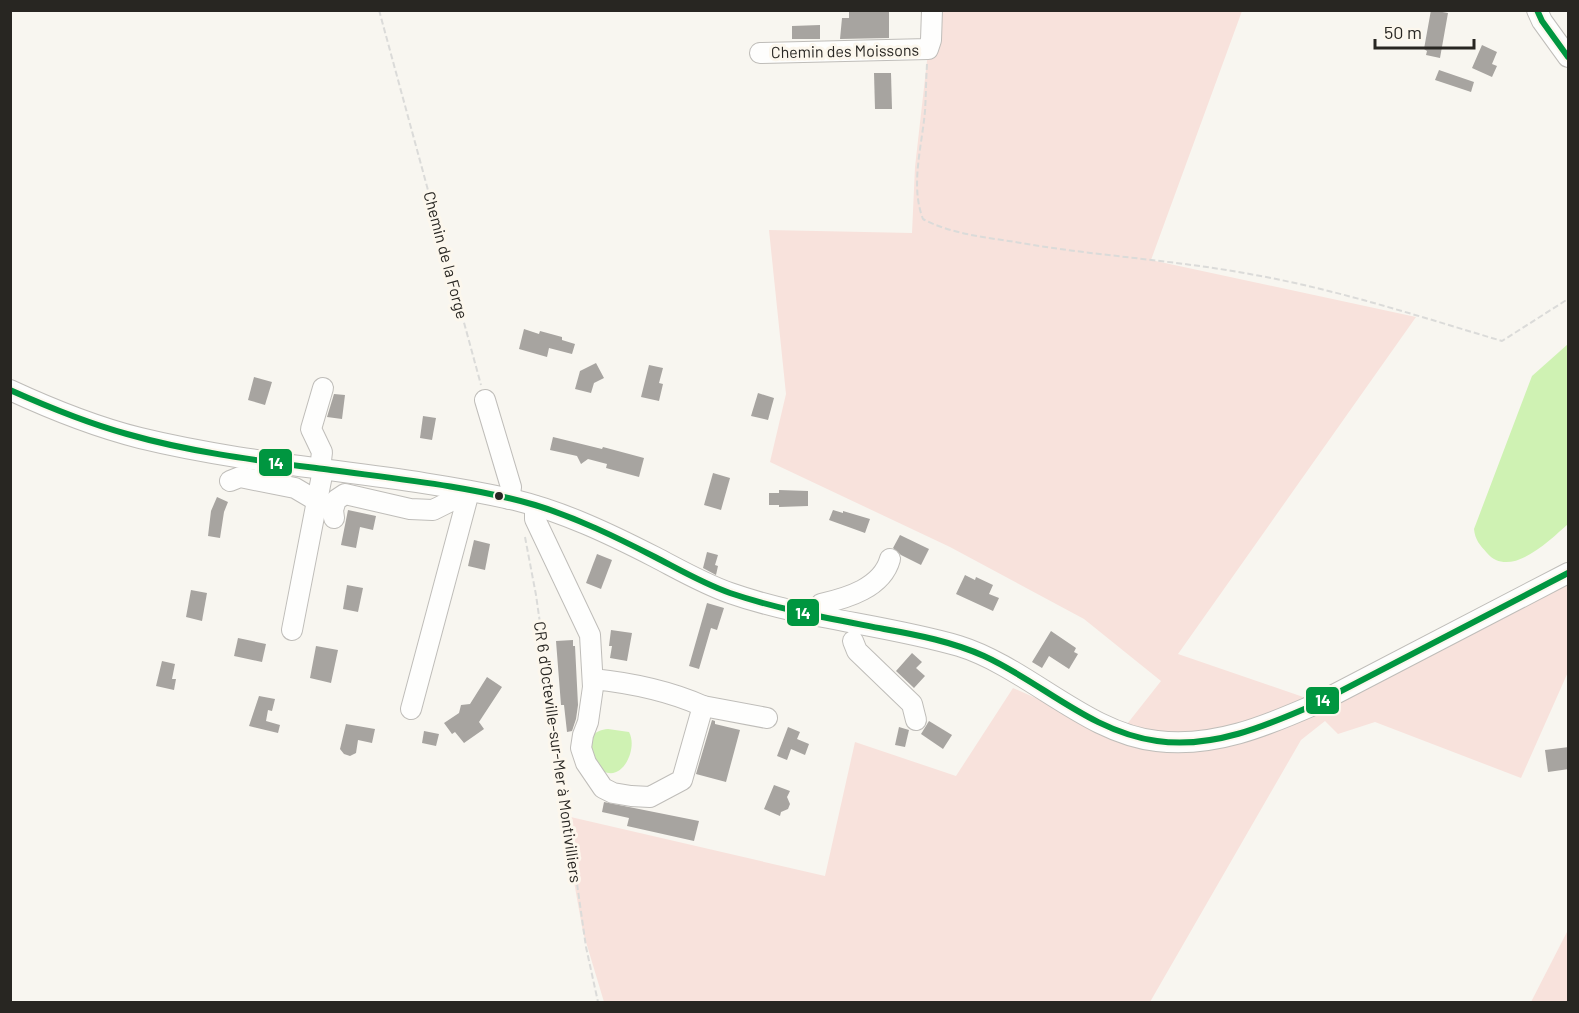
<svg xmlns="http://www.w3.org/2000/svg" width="1579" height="1013" viewBox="0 0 1579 1013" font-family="Barlow,sans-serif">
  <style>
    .green { fill: #f8e2dc }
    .water { fill: #cff2b3 }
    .building { fill: #a7a4a0 }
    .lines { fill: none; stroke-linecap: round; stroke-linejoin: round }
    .minor-casing { stroke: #bfbdb9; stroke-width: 22 }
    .path { stroke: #dbdbd9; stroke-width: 2; stroke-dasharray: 6 3; stroke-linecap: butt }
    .minor { stroke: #fefefd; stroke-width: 20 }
    .bus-1-casing { stroke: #fcf7ed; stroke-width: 10 }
    .bus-1 { stroke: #009640; stroke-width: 6 }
    .bus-dot { fill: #282622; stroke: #fcf7ed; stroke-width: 2 }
    .labels { text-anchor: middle; stroke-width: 6; stroke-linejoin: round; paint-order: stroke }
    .street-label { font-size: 16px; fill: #282622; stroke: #fcf7ed }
    .line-badge { stroke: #fcf7ed; stroke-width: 2 }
    .badge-label { font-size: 16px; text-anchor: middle; font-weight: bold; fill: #fff }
  </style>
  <rect width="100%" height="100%" fill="#f8f6f0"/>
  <g class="green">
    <path d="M 929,11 L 1242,11 L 1151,260 L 1416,317 L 1178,654 L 1309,699 L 1568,582 L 1568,672 L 1521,778 L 1375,722 L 1338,734 L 1325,721 L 1301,740 L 1150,1002 L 604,1002 L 583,932 L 562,815 L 825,876 L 855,742 L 956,776 L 1013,688 L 1110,731 L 1120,733 L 1161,681 L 1084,619 L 950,547 L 770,462 L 786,394 L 769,230 L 912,233 L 915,167 L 928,52 Z"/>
    <path d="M 1568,930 L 1568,1002 L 1531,1002 Z"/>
  </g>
  <g class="water">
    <path d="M 1568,344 L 1568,524 C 1550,540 1510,580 1487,553 C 1480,545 1475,540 1474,529 L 1532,376 Z"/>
    <path d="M 608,729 L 629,732 C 638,748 623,782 603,771 C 599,769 595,764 592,761 C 590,744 587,731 608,729 Z"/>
  </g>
  <g class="building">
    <path d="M 1431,10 L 1448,13 L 1440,58 L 1426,55 L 1427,51 L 1424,49 Z"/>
    <path d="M 849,11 L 889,11 L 889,38 L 840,39 L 842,18 L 849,18 Z"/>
    <path d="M 820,25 L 820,39 L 792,39 L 792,26 Z"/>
    <path d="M 1482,45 L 1497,52 L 1492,64 L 1497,66 L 1492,77 L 1472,68 Z"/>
    <path d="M 1439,70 L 1474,82 L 1471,92 L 1435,80 Z"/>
    <path d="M 874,73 L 891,73 L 892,109 L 875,109 Z"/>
    <path d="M 524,329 L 539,334 L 540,331 L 562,337 L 562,340 L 575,344 L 572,354 L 549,348 L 547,357 L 519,349 Z"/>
    <path d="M 596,363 L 604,378 L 594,383 L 591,393 L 575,389 L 580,371 Z"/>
    <path d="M 649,365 L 663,368 L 659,383 L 663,384 L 659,401 L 641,397 Z"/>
    <path d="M 254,377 L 272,382 L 265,405 L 248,400 Z"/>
    <path d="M 758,393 L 774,398 L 768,420 L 751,416 Z"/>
    <path d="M 334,394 L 345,395 L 342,419 L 327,417 Z"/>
    <path d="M 423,416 L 436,418 L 432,440 L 420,438 Z"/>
    <path d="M 553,437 L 602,449 L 603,447 L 644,458 L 639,477 L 606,468 L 607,464 L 588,459 L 581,464 L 577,456 L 550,450 Z"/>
    <path d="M 713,473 L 730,478 L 721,510 L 704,505 Z"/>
    <path d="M 779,490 L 808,491 L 808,506 L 779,507 L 779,505 L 769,505 L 769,493 L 779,493 Z"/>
    <path d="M 217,497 L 228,502 L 224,512 L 220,538 L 208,536 L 211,511 Z"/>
    <path d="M 348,510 L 376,516 L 373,530 L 360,527 L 356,548 L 341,545 Z"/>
    <path d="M 833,510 L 843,513 L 843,511 L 870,519 L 865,533 L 829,520 Z"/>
    <path d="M 900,535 L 929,549 L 921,565 L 901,555 L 893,548 Z"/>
    <path d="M 474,540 L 490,544 L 485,570 L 468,566 Z"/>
    <path d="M 707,552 L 718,555 L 715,565 L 718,566 L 716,575 L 703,568 Z"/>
    <path d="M 597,554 L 612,560 L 601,589 L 586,583 Z"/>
    <path d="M 965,575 L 975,580 L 976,577 L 993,585 L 989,594 L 999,598 L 993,611 L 956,594 Z"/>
    <path d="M 347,585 L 363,588 L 358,612 L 343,609 Z"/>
    <path d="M 191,590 L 207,593 L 202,621 L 186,617 Z"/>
    <path d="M 707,603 L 724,608 L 717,630 L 711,628 L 699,669 L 689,666 Z"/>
    <path d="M 611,630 L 632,633 L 627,661 L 610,658 L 612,646 L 609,646 Z"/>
    <path d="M 1051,631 L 1076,648 L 1074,652 L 1078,654 L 1069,669 L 1049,656 L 1042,668 L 1032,662 Z"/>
    <path d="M 238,638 L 266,644 L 262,662 L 234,656 Z"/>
    <path d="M 573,640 L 573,646 L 575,646 L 578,705 L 576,719 L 572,731 L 567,732 L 564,705 L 561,705 L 556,641 Z"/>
    <path d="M 316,646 L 338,650 L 331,683 L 310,678 Z"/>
    <path d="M 912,653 L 922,662 L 916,668 L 925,676 L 914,688 L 896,671 Z"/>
    <path d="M 162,661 L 175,664 L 172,679 L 176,679 L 174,690 L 156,686 Z"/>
    <path d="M 487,677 L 502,687 L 479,722 L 484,729 L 464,743 L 455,732 L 452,734 L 444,723 L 459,713 L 461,705 L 470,704 Z"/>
    <path d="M 259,696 L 275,699 L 272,711 L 268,710 L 266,721 L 280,725 L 278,733 L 249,726 Z"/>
    <path d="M 712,720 L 715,721 L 715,724 L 740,730 L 726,782 L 696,774 Z"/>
    <path d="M 929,721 L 952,735 L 943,749 L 921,734 Z"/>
    <path d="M 346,724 L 375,729 L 372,743 L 358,740 L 356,753 L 350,756 L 344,754 L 340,749 Z"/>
    <path d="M 788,727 L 800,732 L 797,739 L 809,744 L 805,755 L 791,749 L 787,760 L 777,756 Z"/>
    <path d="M 899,727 L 909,730 L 905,747 L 895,745 Z"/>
    <path d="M 424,731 L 439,734 L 436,746 L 422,743 Z"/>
    <path d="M 1569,747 L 1569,769 L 1548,772 L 1545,750 Z"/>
    <path d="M 774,785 L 790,791 L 787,797 L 790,804 L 788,809 L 781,812 L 780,816 L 764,809 Z"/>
    <path d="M 604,802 L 699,821 L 694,841 L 627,826 L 629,818 L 602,812 Z"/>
  </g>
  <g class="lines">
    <defs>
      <g id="minor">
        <path d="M 1537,10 L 1542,21 L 1568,57"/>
        <path d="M 760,53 L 928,49 L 931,40 L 932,10"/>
        <path d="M 10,390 C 51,409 96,427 140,438 C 263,468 391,472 515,500 C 564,512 610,534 655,557 C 680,570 704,584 730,593 C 804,619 883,624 959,646 C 1027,667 1087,734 1157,741 C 1213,748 1266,726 1316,704 L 1568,573"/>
        <path d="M 485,400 L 511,487 L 509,499"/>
        <path d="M 320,469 L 322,452 L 311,429 L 323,388"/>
        <path d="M 230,481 L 240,477 L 295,488 L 317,501"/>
        <path d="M 535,506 L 535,519 L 590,635 L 593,687 L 588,722 L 583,735 L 581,748 L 586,763 L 603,788 L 613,793 L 631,796 L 650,797 L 682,780 L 703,706 C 667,690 632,683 593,679"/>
        <path d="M 334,518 L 333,510 L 336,500 L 345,494 L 410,509 L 433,510 L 453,500 L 455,489"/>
        <path d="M 821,604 C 847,598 882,588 890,559"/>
        <path d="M 292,630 L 323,470"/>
        <path d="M 853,641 L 857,651 L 912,704 L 916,720"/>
        <path d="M 703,706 L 767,718"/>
        <path d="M 411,709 L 469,492"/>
      </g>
    </defs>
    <use href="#minor" class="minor-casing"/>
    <g class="path">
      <path d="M 379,10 L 481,385"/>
      <path d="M 927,64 C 926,79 926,95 925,111 C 922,146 910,186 923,219 C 951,234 984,237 1015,242 C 1095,256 1176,260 1255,275 C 1339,290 1421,317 1502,341 L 1568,299"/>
      <path d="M 525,537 L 536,595 L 586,947 L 598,1002"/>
    </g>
    <use href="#minor" class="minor"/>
    <defs>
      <g id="bus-1">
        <path d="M 1537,10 L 1542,21 L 1568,57"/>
        <path d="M 10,390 C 48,407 87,423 127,434 C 193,453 262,461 331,470 C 398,479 469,486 535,505 C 577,518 616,537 655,557 C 680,570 704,584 730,593 C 780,610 833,619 884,629 C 918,635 953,642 984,656 C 1043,683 1091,732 1157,741 C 1212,749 1266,726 1316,704 L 1568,573"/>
      </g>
    </defs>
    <use href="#bus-1" class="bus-1-casing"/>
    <use href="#bus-1" class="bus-1"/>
  </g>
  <circle class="bus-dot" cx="499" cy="496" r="5"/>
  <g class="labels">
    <g class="street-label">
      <text transform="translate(845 51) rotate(-1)" y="6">Chemin des Moissons</text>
      <text transform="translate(446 255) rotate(75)" y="6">Chemin de la Forge</text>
      <text transform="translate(558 752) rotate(82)" y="6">CR 6 d'Octeville-sur-Mer à Montivilliers</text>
    </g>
  </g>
  <g class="line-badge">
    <rect x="258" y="448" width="35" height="29" rx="6" fill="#009640"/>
    <rect x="786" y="598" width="34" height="29" rx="6" fill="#009640"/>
    <rect x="1305" y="686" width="35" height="29" rx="6" fill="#009640"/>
  </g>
  <g class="badge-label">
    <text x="276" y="469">14</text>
    <text x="803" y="619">14</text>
    <text x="1323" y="706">14</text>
  </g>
  <rect width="1579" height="1013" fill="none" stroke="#282622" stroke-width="24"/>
  <path d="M1375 39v9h99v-9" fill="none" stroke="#282622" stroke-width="3"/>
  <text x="1384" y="39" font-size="18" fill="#282622" stroke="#fcf7ed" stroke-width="4.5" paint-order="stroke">50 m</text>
</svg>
